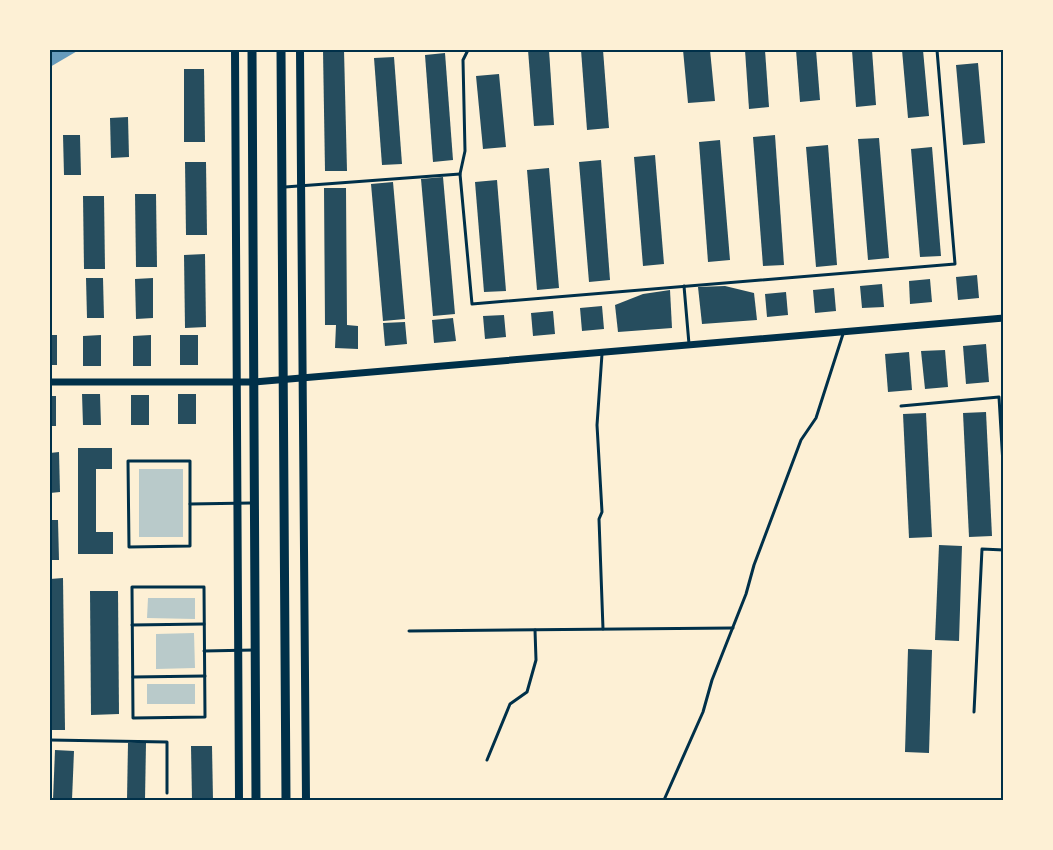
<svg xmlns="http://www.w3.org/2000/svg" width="1053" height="850" viewBox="0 0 1053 850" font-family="Mulish,sans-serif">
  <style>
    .green { fill: #b9caca }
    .water { fill: #669bbc }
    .building { fill: #264d5e }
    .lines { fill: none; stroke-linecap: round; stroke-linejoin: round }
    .service { stroke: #003049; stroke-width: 3 }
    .tertiary { stroke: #003049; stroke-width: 7 }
    .secondary { stroke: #003049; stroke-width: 8 }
    .primary { stroke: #003049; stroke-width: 9 }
    .neatline { fill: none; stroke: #003049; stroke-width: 2 }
  </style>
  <rect width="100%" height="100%" fill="#fdf0d5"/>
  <g class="green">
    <rect x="139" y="469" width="44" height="68"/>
    <path d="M 148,598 L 195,598 L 195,619 L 147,618 Z"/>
    <path d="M 194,633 L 195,668 L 156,669 L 156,634 Z"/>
    <rect x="147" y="684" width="48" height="20"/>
  </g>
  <path class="water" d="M 50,50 L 79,50 L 50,67 Z"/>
  <g class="building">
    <path d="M 323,50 L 344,50 L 347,171 L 325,171 Z"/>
    <path d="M 528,50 L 549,50 L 554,125 L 534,126 Z"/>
    <path d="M 581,50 L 603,50 L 609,128 L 587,130 Z"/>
    <path d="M 683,50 L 710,50 L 715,101 L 688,103 Z"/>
    <path d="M 745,50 L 765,50 L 769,107 L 749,109 Z"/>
    <path d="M 796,50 L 816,50 L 820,100 L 800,102 Z"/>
    <path d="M 852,50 L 872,50 L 876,105 L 856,107 Z"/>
    <path d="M 902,50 L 923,50 L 929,116 L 908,118 Z"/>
    <path d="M 445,53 L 453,160 L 433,162 L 425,55 Z"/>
    <path d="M 394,57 L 402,164 L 382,165 L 374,58 Z"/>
    <path d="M 978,63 L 985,143 L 963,145 L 956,65 Z"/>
    <path d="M 184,69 L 204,69 L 205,142 L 184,142 Z"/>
    <path d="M 499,74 L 506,147 L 483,149 L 476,76 Z"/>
    <path d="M 128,117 L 129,157 L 111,158 L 110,118 Z"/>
    <path d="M 63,135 L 80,135 L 81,175 L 64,175 Z"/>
    <path d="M 775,135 L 784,265 L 763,266 L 753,137 Z"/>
    <path d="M 879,138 L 889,258 L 868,260 L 858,139 Z"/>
    <path d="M 720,140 L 730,260 L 708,262 L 699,142 Z"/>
    <path d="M 828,145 L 837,265 L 816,267 L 806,147 Z"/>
    <path d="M 932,147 L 941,256 L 920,257 L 911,149 Z"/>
    <path d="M 655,155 L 664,264 L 643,266 L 634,157 Z"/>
    <path d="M 601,160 L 610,280 L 589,282 L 579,162 Z"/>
    <path d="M 185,162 L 206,162 L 207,235 L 186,235 Z"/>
    <path d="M 549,168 L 559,288 L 537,290 L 527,170 Z"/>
    <path d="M 443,177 L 455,314 L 433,316 L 421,179 Z"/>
    <path d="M 497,180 L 506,291 L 484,292 L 475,182 Z"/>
    <path d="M 393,182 L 405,319 L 383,321 L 371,184 Z"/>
    <path d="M 324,188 L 346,188 L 347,325 L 358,326 L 358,349 L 335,348 L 336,325 L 325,325 Z"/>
    <path d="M 135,194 L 156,194 L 157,267 L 136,267 Z"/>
    <path d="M 83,196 L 104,196 L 105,269 L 84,269 Z"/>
    <path d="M 205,254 L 206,327 L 185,328 L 184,255 Z"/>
    <path d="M 977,275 L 979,298 L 958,300 L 956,277 Z"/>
    <path d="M 86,278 L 103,278 L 104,318 L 87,318 Z"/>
    <path d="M 153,278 L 153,318 L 136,319 L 135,279 Z"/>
    <path d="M 930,279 L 932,302 L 910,304 L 909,281 Z"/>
    <path d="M 882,284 L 884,307 L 862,308 L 860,286 Z"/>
    <path d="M 725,286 L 754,293 L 757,320 L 702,324 L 698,287 Z"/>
    <path d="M 834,288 L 836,311 L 815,313 L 813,290 Z"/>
    <path d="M 670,290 L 672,328 L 618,332 L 615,305 L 643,294 Z"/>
    <path d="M 786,292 L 788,315 L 767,317 L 765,294 Z"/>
    <path d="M 602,306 L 604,329 L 582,331 L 580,308 Z"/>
    <path d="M 553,311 L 555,334 L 533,336 L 531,313 Z"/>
    <path d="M 504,315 L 506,337 L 485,339 L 483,316 Z"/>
    <path d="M 453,318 L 456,341 L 434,343 L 432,320 Z"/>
    <path d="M 405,322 L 407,344 L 385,346 L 383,323 Z"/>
    <rect x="50" y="335" width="7" height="30"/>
    <path d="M 101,335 L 101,366 L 83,366 L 83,336 Z"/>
    <path d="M 151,335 L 151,366 L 133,366 L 133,336 Z"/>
    <rect x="180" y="335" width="18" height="30"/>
    <path d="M 986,344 L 989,382 L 966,384 L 963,346 Z"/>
    <path d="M 945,350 L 948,387 L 925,389 L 921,351 Z"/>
    <path d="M 909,352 L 912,390 L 888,392 L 885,354 Z"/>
    <path d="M 82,394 L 100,394 L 101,425 L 83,425 Z"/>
    <rect x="178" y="394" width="18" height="30"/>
    <rect x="131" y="395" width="18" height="30"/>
    <rect x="50" y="396" width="6" height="30"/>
    <path d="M 986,412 L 992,536 L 969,537 L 963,413 Z"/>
    <path d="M 926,413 L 932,537 L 909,538 L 903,414 Z"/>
    <path d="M 78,448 L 112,448 L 112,469 L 96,469 L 96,532 L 113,532 L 113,554 L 78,554 Z"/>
    <path d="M 59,452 L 60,492 L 50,493 L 50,453 Z"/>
    <path d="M 50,520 L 58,520 L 59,560 L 50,560 Z"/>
    <path d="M 939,545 L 962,546 L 959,641 L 935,640 Z"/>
    <path d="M 63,578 L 65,730 L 50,730 L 50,579 Z"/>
    <path d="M 90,591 L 118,591 L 119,714 L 91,715 Z"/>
    <path d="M 908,649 L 932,650 L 929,753 L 905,752 Z"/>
    <path d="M 128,743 L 146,743 L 145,800 L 127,800 Z"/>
    <path d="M 191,746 L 212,746 L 213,800 L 192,800 Z"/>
    <path d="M 55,750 L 74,751 L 72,800 L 53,800 Z"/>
  </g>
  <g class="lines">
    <g class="service">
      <path d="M 468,50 L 463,60 L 465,151 L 460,174 L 472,304 L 955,264 L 937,50"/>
      <path d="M 285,187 L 460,174"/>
      <path d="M 684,286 L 689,344"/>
      <path d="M 602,354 L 597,425 L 602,512 L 599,519 L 603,629"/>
      <path d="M 901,406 L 999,397 L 1004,481"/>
      <path d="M 128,461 L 190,461 L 190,546 L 129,547 Z"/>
      <path d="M 190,504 L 251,503"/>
      <path d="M 132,587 L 204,587 L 205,717 L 133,718 Z"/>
      <path d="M 132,625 L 204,624"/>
      <path d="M 409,631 L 733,628"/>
      <path d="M 204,651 L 254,650"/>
      <path d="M 133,677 L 205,676"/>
      <path d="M 974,712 L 982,549 L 1004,550"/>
      <path d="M 50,740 L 167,742 L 167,793"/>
      <path d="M 487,760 L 510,704 L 527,692 L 536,660 L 535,630"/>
      <path d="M 664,800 L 703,712 L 712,680 L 746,594 L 754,565 L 801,440 L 816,418 L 843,334"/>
    </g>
    <path class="tertiary" d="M 50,382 L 254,382 L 1004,318"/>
    <g class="secondary">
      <path d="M 235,50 L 239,800"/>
      <path d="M 300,50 L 306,800"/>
    </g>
    <g class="primary">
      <path d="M 252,50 L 256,800"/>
      <path d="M 281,50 L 286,800"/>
    </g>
  </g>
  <rect width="1053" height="850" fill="none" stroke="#fdf0d5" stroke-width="102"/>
  <rect x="51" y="51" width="951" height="748" class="neatline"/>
</svg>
